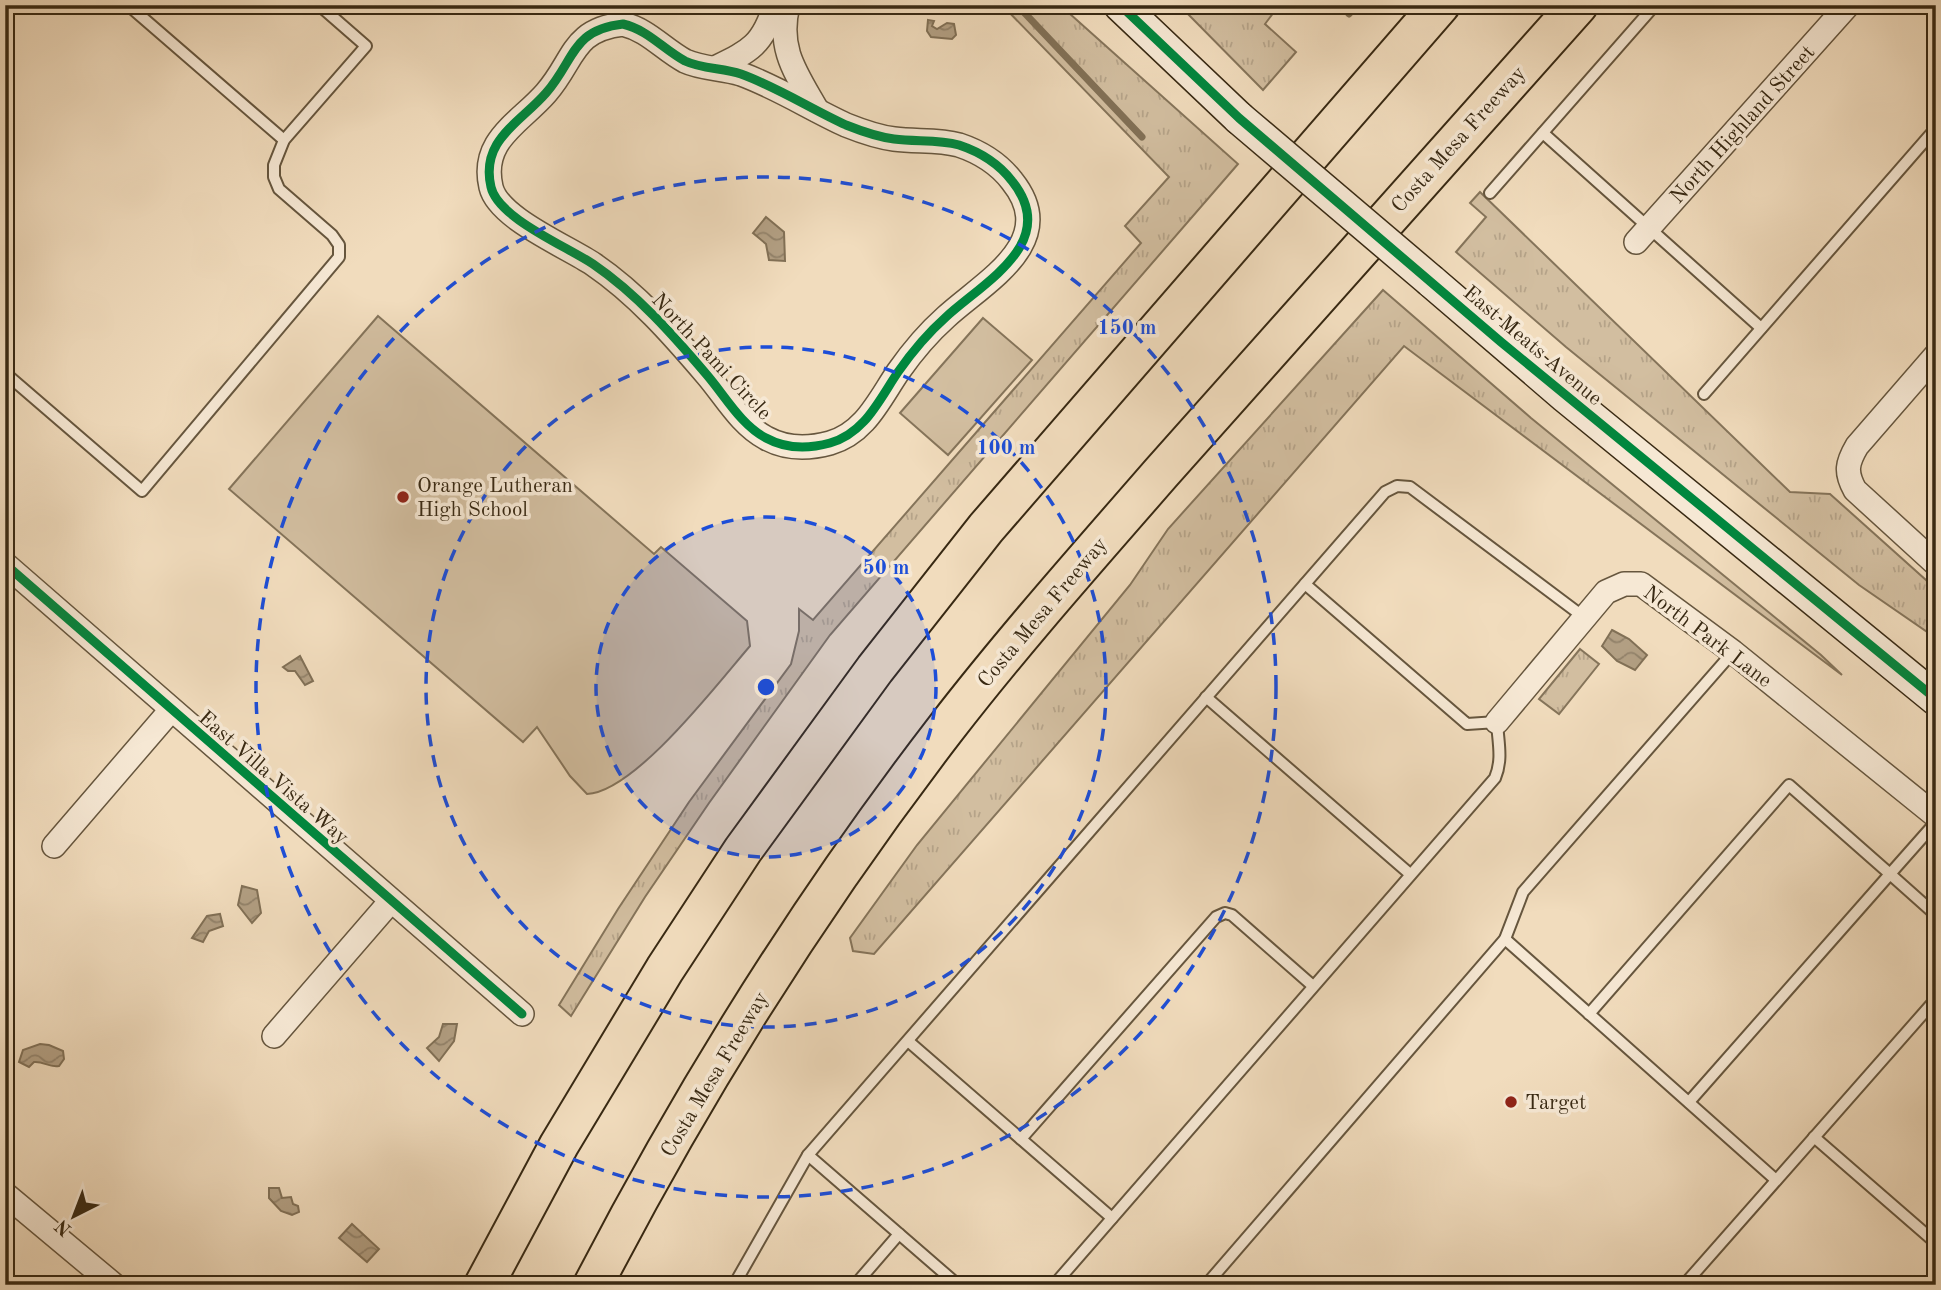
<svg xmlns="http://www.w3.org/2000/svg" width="1941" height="1290" viewBox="0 0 1941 1290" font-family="'Old Standard TT',serif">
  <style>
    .grass { fill: url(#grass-tufts); stroke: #85745a; stroke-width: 2 }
    .pitch { fill: #d2bea0; stroke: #85745a; stroke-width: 2 }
    .water { fill: url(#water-waves); stroke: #817056; stroke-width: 2 }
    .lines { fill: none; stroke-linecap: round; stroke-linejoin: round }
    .stream { stroke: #817056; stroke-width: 7 }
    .lane-casing { stroke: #66563e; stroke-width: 14 }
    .street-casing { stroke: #66563e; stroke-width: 26 }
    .secondary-casing { stroke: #382913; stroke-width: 35 }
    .highway-casing { stroke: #382913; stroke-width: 42 }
    .lane { stroke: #f6e8d4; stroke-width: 10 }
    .street { stroke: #f6e8d4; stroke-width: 23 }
    .secondary { stroke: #f6e8d4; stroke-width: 32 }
    .highway { stroke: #f1dcbd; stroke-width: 38 }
    .secondary-bridge-casing { stroke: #382913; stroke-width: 35; stroke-linecap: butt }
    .secondary-bridge { stroke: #f6e8d4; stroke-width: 32 }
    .cycleway-casing { stroke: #f6e8d4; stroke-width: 13 }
    .cycleway { stroke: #00873e; stroke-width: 9 }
    .ring { fill: none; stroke: #1d4ed8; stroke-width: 3.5; stroke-dasharray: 12 9 }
    .poi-dot { fill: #8f2418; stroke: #f6e8d4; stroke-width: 2.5 }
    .labels { text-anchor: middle; stroke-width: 7; stroke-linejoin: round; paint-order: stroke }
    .street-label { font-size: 21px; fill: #382913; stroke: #f6e8d4 }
    .poi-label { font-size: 21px; fill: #382913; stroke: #f6e8d4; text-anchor: start }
    .centre { fill: #1d4ed8; stroke: #f6e8d4; stroke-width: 3.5 }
    .ring-label { font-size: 21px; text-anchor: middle; font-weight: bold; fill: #1d4ed8; stroke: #f6e8d4; stroke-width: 7; stroke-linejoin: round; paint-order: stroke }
  </style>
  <defs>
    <pattern id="grass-tufts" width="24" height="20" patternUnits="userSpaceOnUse" patternTransform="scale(1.75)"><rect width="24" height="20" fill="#d2bea0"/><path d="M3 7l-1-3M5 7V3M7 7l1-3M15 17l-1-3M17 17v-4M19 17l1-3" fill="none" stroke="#b5a389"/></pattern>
    <pattern id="water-waves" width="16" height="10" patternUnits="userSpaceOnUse" patternTransform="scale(1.75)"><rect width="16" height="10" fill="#b29f83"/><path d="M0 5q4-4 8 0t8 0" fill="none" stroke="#92826a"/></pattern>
  </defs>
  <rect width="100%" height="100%" fill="#f1dcbd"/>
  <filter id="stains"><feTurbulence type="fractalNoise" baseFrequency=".00286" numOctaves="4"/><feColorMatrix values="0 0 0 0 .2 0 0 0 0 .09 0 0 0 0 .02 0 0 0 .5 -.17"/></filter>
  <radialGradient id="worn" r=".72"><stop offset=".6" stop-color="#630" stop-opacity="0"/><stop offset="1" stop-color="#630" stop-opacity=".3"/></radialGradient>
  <g class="grass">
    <path d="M 1002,5 L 1060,5 L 1238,164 L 830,635 L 709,803 L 645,897 L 571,1016 L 559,1005 L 618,909 L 689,802 L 791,664 L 799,631 L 799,609 L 813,620 L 1141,243 L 1125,226 L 1169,177 Z"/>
    <path d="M 1179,5 L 1273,5 L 1277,8 L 1265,24 L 1296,52 L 1263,90 Z"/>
    <path d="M 1480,192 L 1790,492 L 1830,494 L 1936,589 L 1936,638 L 1859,585 L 1566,347 L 1456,252 L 1486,217 L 1470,203 Z"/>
    <path d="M 1383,290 L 1531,418 L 1821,655 L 1842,675 L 1404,346 L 874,954 L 853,951 L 850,938 L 917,845 L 1130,585 L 1168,529 Z"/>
    <path d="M 1580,649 L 1599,664 L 1559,714 L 1539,699 Z"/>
  </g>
  <g class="pitch">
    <path d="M 378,316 L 654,554 L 661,547 L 747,621 L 750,646 C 718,683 635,792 587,794 L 570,776 L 537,727 L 523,742 L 229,489 Z"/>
    <path d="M 983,318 L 1032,360 L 948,455 L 900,413 Z"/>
  </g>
  <g class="water">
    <path d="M 928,20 L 934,21 L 932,26 L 937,29 L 947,23 L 954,24 L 956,35 L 952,39 L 931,37 L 927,31 Z"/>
    <path d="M 766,217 L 784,232 L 785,261 L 769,260 L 766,244 L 753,233 Z"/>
    <path d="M 1612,630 L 1629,639 L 1647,655 L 1635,670 L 1617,661 L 1602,646 Z"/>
    <path d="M 300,656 L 313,681 L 305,685 L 295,671 L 288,671 L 283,667 Z"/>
    <path d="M 242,886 L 257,890 L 261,913 L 252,923 L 238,905 Z"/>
    <path d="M 220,914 L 223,926 L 209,931 L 203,942 L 192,938 L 207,916 Z"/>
    <path d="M 443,1024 L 457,1024 L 454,1041 L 439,1061 L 427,1048 L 439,1037 Z"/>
    <path d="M 40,1044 L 49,1045 L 63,1051 L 64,1059 L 59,1066 C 49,1068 44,1061 34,1062 L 29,1067 L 19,1062 L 23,1050 Z"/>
    <path d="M 269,1188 L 279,1188 L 282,1198 L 291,1197 L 293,1204 L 298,1206 L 299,1212 L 292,1215 L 281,1211 L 269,1198 Z"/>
    <path d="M 352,1224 L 379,1249 L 367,1262 L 339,1238 Z"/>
  </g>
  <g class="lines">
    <g class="stream">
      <path d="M 1017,5 L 1142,137"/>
      <path d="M 1349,14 L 1357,5"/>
    </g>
    <defs>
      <g id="lane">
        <path d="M 128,5 L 284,140"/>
        <path d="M 1543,133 L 1761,328"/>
        <path d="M 1490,193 L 1655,5"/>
        <path d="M 5,373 L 142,491 L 339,257 L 339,245 L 332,235 L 279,189 L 274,177 L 274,165 L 284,140 L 366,46 L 319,5"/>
        <path d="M 1704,394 L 1936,128"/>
        <path d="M 1206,697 L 1410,874"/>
        <path d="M 1505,939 L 1776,1180"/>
        <path d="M 1589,1014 L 1789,785 L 1890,874 L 1936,822"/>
        <path d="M 908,1041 L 1112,1218"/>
        <path d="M 1689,1102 L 1890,874 L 1936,915"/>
        <path d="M 1814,1137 L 1936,1243"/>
        <path d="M 1021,1139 L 1216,917 L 1225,913 L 1232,915 L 1313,986"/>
        <path d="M 808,1155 L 958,1285"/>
        <path d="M 734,1285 L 808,1155 L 1385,492 L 1397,486 L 1410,487 L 1585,618"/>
        <path d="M 855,1285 L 899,1234"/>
        <path d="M 1054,1285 L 1495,778 C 1503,759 1498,742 1497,722 L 1467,724 L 1305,584"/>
        <path d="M 1206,1285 L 1505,939 L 1523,892 L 1733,652"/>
        <path d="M 1684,1285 L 1936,999"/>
      </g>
      <g id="street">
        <path d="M 788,5 C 777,49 796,73 817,110"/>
        <path d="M 623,24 C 648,30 663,49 685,61 C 702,69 723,68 741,74 C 777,87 811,109 846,125 C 861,131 878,137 894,139 C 916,142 938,139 959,145 C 980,152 999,164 1012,181 C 1061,242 984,282 946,317 C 928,333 912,352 898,372 C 879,400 865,433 830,443 C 808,449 786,449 766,438 C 741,425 725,396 707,375 C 673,335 637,294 593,264 C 566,246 498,218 491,187 C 480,140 520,123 546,93 C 575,60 571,30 623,24 Z"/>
        <path d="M 715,68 C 750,51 763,45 775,5"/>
        <path d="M 1636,242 L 1848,5"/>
        <path d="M 1936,355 L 1857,446 C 1847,463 1845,472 1855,490 L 1936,564"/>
        <path d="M 5,564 L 522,1014"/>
        <path d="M 1497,722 L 1606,592 L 1624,584 L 1641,584 L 1733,652 L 1936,816"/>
        <path d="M 54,846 L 171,710"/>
        <path d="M 274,1036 L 390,902"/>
        <path d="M 5,1194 L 114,1285"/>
      </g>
      <g id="secondary">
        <path d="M 1120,5 L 1239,118"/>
        <path d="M 1431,281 L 1565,396 L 1936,699"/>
      </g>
      <g id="highway">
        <path d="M 484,1285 L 559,1145 L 665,969 L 743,850 L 875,669 L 986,528 L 1440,5"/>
        <path d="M 593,1285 C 694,1090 812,902 946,728 C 1014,640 1088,557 1161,473 C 1299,317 1438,161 1578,5"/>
      </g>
    </defs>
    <use href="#lane" class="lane-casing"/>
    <use href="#street" class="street-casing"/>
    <use href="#secondary" class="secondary-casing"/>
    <use href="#highway" class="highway-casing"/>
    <use href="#lane" class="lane"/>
    <use href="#street" class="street"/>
    <use href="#secondary" class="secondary"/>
    <use href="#highway" class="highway"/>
    <defs>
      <path id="secondary-bridge" d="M 1239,118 L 1431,281"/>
    </defs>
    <use href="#secondary-bridge" class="secondary-bridge-casing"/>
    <use href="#secondary-bridge" class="secondary-bridge"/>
    <defs>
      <g id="cycleway">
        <path d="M 1120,5 L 1239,118 L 1501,342 L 1936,699"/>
        <path d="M 623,24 C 648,30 663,49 685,61 C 702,69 723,68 741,74 C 777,87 811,109 846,125 C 861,131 878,137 894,139 C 916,142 938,139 959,145 C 980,152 999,164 1012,181 C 1061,242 984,282 946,317 C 928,333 912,352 898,372 C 879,400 865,433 830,443 C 808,449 786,449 766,438 C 741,425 725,396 707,375 C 673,335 637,294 593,264 C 566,246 498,218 491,187 C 480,140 520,123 546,93 C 575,60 571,30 623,24 Z"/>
        <path d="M 5,564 L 522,1014"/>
      </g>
    </defs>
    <use href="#cycleway" class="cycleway-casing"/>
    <use href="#cycleway" class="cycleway"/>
  </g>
  <circle cx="766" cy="687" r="170" fill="#1d4ed8" fill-opacity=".12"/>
  <g class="ring">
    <circle cx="766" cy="687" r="170"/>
    <circle cx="766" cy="687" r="340"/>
    <circle cx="766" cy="687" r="510"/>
  </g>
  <g class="poi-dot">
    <circle cx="403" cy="497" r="7"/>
    <circle cx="1511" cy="1102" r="7"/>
  </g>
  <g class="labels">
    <g class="street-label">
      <text transform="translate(1742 124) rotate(-48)" y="7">North Highland Street</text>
      <text transform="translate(1458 139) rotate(-48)" y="7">Costa Mesa Freeway</text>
      <text transform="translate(1533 345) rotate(40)" y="7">East Meats Avenue</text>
      <text transform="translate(712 356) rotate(47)" y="7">North Pami Circle</text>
      <text transform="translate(1042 612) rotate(-50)" y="7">Costa Mesa Freeway</text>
      <text transform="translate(1708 636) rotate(37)" y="7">North Park Lane</text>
      <text transform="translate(274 777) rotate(41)" y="7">East Villa Vista Way</text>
      <text transform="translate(714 1074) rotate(-59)" y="7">Costa Mesa Freeway</text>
    </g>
    <g class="poi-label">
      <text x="417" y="492">Orange Lutheran<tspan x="417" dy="24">High School</tspan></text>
      <text x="1525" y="1109">Target</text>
    </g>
  </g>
  <circle cx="766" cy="687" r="10" class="centre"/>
  <g class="ring-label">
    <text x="1127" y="334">150 m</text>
    <text x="1006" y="454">100 m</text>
    <text x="886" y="574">50 m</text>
  </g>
  <rect width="1941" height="1290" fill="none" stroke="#f1dcbd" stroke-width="28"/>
  <rect x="7" y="7" width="1927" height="1276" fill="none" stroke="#382913" stroke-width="3.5"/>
  <rect x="14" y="14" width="1913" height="1262" fill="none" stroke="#382913" stroke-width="2"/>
  <g transform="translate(74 1216) rotate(222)" stroke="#f6e8d4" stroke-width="5" paint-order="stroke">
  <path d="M0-5L12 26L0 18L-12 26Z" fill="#382913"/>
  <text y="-10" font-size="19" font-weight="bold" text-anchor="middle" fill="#382913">N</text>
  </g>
  <rect width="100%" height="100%" filter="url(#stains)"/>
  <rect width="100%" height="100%" fill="url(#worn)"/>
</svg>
